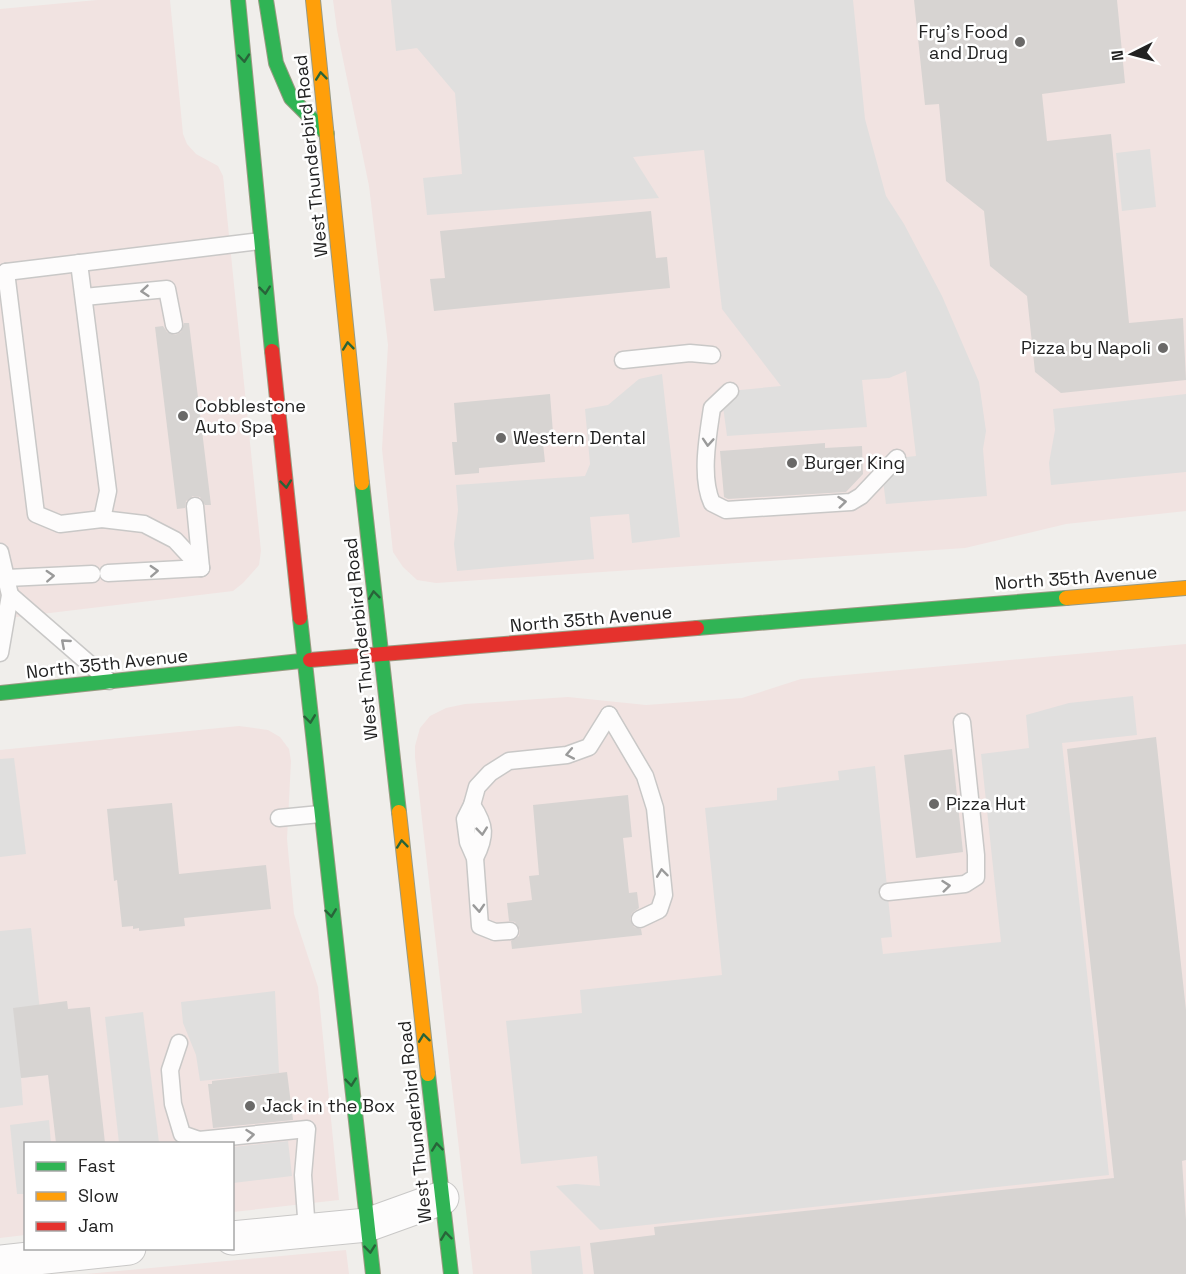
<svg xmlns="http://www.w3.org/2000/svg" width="1186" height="1274" viewBox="0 0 1186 1274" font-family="'Space Grotesk',sans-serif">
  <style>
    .commercial { fill: #f1e3e1 }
    .parking { fill: #e0dfde }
    .building { fill: #d7d4d2 }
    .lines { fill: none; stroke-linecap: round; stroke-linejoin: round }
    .lane-casing { stroke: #c9c8c7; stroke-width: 19 }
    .street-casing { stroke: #c9c8c7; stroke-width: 35 }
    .fast-casing { stroke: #999a82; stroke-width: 16 }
    .slow-casing { stroke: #999a82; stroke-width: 16 }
    .jam-casing { stroke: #999a82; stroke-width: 16 }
    .lane { stroke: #fdfcfc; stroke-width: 16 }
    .street { stroke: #fdfcfc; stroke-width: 33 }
    .fast { stroke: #30b455; stroke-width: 14 }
    .slow { stroke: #ff9f0a; stroke-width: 14 }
    .jam { stroke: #e5322d; stroke-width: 14 }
    .oneway { stroke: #286439 }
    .oneway2 { stroke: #9a9a9a }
    .poi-dot { fill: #6a6968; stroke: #fff; stroke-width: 2 }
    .labels { text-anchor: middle; stroke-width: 5; stroke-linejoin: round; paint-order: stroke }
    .poi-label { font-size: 18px; fill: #222; stroke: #fff; text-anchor: start }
    .street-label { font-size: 18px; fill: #222; stroke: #fff }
  </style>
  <rect width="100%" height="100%" fill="#f0eeeb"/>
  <g class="commercial">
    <path d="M 97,0 L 170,0 L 183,134 L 187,144 L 196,154 L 218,166 L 223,176 L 261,551 L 259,565 L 243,583 L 233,591 L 0,619 L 0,9 Z"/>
    <path d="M 333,0 L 1186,0 L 1186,511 L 1066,524 L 965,548 L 436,583 L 417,580 L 403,567 L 393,552 L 382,449 L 388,345 L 369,186 L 337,30 Z"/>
    <path d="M 1186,644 L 1186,1274 L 473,1274 L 415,757 L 415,746 L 420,728 L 430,716 L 446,708 L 465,704 L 568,697 L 646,705 L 742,698 L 801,679 Z"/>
    <path d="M 239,726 L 268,730 L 280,737 L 289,749 L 291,761 L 287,839 L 294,914 L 318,987 L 339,1200 L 233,1212 L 232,1144 L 26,1144 L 25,1235 L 0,1238 L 0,750 Z"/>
    <path d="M 346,1250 L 349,1274 L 86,1274 Z"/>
  </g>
  <g class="parking">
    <path d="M 391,0 L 853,0 L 865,119 L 886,196 L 904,224 L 942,296 L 979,382 L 986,431 L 983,449 L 987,496 L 886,504 L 882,473 L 897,458 L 916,456 L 906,371 L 889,378 L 862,380 L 867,427 L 727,436 L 722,399 L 730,391 L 781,386 L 722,309 L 704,150 L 633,157 L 659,198 L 427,215 L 423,178 L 462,174 L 455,93 L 417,48 L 396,51 Z"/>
    <path d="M 1150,149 L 1156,207 L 1122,211 L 1116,153 Z"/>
    <path d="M 662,374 L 680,537 L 632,543 L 629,514 L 590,517 L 594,559 L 457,571 L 454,544 L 458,510 L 456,485 L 585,476 L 590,464 L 585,409 L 608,405 L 639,379 Z"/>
    <path d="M 1186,394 L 1186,472 L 1051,485 L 1049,463 L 1055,430 L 1053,409 Z"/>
    <path d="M 1133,696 L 1137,735 L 1062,743 L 1109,1175 L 600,1230 L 556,1186 L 576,1184 L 600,1186 L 597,1156 L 521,1164 L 506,1021 L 582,1013 L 580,990 L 722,975 L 705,808 L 777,800 L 777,788 L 839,780 L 838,771 L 875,766 L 892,937 L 881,938 L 883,954 L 1001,942 L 981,754 L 1029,748 L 1026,715 L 1069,703 Z"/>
    <path d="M 14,758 L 26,854 L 0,857 L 0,759 Z"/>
    <path d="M 31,928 L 47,1075 L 21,1078 L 23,1105 L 0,1108 L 0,931 Z"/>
    <path d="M 275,991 L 279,1073 L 200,1081 L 196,1055 L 183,1023 L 181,1002 Z"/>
    <path d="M 143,1012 L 159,1143 L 119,1143 L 105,1017 Z"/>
    <path d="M 49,1120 L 51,1143 L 26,1144 L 25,1194 L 17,1194 L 10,1125 Z"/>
    <path d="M 288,1141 L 292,1176 L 233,1183 L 233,1147 Z"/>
    <path d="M 580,1246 L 583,1274 L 532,1274 L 530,1251 Z"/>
  </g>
  <g class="building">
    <path d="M 914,0 L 1117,0 L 1125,83 L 1042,94 L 1047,141 L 1111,134 L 1129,323 L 1183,318 L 1186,380 L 1061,393 L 1035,372 L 1027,296 L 990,266 L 984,211 L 946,181 L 939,104 L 925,105 Z"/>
    <path d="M 651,211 L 656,258 L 667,257 L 670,288 L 434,311 L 430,279 L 445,278 L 440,231 Z"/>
    <path d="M 184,323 L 189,323 L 211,505 L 205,505 L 200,497 L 193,496 L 186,501 L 185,508 L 177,509 L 155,327 L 163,326 L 167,332 L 175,335 L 181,332 Z"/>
    <path d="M 550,394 L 553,433 L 542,434 L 545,462 L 479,468 L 479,473 L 455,475 L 452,442 L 457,442 L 454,403 Z"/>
    <path d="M 825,443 L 825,448 L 862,446 L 863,474 L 846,492 L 728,499 L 724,497 L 720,451 Z"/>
    <path d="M 1156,737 L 1186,1010 L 1186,1160 L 1182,1161 L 1186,1220 L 1186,1274 L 594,1274 L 590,1243 L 655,1235 L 654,1227 L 1114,1178 L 1067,749 Z"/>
    <path d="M 952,749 L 963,852 L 916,858 L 904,755 Z"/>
    <path d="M 628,795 L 632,837 L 623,838 L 629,893 L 637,892 L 639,908 L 632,913 L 630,919 L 634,927 L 641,929 L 642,935 L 512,949 L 511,941 L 519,936 L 520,930 L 515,922 L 509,921 L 507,903 L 532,900 L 529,876 L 539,875 L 533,805 Z"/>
    <path d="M 172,803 L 179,874 L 266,865 L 271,909 L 184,918 L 185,926 L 139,931 L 139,928 L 133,929 L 133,926 L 122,927 L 117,880 L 114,881 L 107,809 Z"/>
    <path d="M 67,1001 L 68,1009 L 90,1007 L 105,1143 L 56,1143 L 48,1075 L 21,1078 L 13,1008 Z"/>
    <path d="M 287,1072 L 293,1120 L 213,1128 L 208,1084 L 212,1084 L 212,1081 Z"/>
  </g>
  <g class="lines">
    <defs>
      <g id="lane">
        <path d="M 6,272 L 36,514 L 60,524 L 102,519 L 108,491 L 79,263"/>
        <path d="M 4,282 L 6,272 L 260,241"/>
        <path d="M 84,297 L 167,289 L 174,325"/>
        <path d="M 623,360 L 690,353 L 712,355"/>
        <path d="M 730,391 L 712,408 C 708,435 700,477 712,503 L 726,510 L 851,502 L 861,496 L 897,458"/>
        <path d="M 195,506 L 201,568"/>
        <path d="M 102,519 L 144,524 L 175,540 L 201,568"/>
        <path d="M 0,552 L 10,595 L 0,653"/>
        <path d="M 108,573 L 201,568"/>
        <path d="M 7,578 L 92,574"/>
        <path d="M 10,595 L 109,681"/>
        <path d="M 609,715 L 645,776 L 655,808 L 664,895 L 659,910 L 640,919"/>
        <path d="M 472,805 C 486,826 486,836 475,858"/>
        <path d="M 279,818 L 320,814"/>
        <path d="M 888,892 L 965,884 L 976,877 L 976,855 L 962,722"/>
        <path d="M 510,931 L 495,932 L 480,926 L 475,858 L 468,842 L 465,819 L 472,805 L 477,787 L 490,773 L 509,761 L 567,755 L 589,747 L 609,715"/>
        <path d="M 179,1043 L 170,1070 L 173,1104 L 182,1134 L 199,1140 L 307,1129 L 303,1175 L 307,1231"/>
      </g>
      <g id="street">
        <path d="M 232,1238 L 367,1225 L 442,1198"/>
        <path d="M 0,1262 L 129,1248"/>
      </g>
      <g id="fast">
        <path d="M 238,0 L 272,351"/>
        <path d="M 266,0 L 276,63 L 291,98 L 327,134"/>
        <path d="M 362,483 L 399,812"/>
        <path d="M 300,618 L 373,1274"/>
        <path d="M 697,628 L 1066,598"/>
        <path d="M 0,693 L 310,660"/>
        <path d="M 428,1074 L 451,1274"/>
      </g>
      <g id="slow">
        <path d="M 313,0 L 362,483"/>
        <path d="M 1066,598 L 1186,588"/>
        <path d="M 399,812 L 428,1074"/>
      </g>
      <g id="jam">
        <path d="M 272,351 L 300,618"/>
        <path d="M 310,660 L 697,628"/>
      </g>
    </defs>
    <use href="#lane" class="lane-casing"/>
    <use href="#street" class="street-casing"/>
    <use href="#fast" class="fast-casing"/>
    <use href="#slow" class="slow-casing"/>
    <use href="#jam" class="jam-casing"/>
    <use href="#lane" class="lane"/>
    <use href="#street" class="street"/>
    <use href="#fast" class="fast"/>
    <use href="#slow" class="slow"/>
    <use href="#jam" class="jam"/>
  </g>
  <defs><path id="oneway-chevron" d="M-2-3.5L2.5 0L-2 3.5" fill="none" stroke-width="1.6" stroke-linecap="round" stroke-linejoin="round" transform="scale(1.5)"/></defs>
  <g class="oneway">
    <use href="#oneway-chevron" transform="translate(244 58) rotate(85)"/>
    <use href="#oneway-chevron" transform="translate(321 76) rotate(-96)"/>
    <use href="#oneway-chevron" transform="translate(265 290) rotate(84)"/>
    <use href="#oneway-chevron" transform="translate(348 346) rotate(-96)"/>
    <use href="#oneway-chevron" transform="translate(286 484) rotate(84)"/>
    <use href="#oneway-chevron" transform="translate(374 595) rotate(-97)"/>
    <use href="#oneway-chevron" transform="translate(310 719) rotate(83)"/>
    <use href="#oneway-chevron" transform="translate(402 844) rotate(-96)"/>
    <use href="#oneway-chevron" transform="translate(331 913) rotate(83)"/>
    <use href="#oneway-chevron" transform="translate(424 1038) rotate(-97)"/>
    <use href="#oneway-chevron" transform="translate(351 1082) rotate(84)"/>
    <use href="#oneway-chevron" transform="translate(437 1147) rotate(-96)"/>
    <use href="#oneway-chevron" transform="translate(446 1236) rotate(-97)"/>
    <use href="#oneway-chevron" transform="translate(370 1249) rotate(84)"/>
  </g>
  <g class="oneway2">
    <use href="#oneway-chevron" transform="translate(145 291) rotate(175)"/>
    <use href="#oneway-chevron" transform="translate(708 442) rotate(94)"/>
    <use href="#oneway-chevron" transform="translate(842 502) rotate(-6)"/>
    <use href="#oneway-chevron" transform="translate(154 571) rotate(-3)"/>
    <use href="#oneway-chevron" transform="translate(50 576) rotate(-3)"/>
    <use href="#oneway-chevron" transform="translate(65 643) rotate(-139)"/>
    <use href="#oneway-chevron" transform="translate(570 754) rotate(169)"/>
    <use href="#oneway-chevron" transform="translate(482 831) rotate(84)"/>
    <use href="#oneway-chevron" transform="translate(662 873) rotate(-97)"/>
    <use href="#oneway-chevron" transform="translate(946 886) rotate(-6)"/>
    <use href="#oneway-chevron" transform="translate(479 908) rotate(86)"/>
    <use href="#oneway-chevron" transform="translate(250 1135) rotate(-6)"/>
  </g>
  <g class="poi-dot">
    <circle cx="1020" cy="42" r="6"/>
    <circle cx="1163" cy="348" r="6"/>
    <circle cx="183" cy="416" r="6"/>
    <circle cx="501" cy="438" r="6"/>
    <circle cx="792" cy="463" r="6"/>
    <circle cx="934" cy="804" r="6"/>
    <circle cx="250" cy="1106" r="6"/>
  </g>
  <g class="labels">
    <g class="poi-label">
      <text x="1008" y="38" text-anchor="end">Fry's Food<tspan x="1008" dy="21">and Drug</tspan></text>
      <text x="1151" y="354" text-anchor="end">Pizza by Napoli</text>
      <text x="195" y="412">Cobblestone<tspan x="195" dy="21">Auto Spa</tspan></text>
      <text x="513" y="444">Western Dental</text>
      <text x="804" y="469">Burger King</text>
      <text x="946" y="810">Pizza Hut</text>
      <text x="262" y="1112">Jack in the Box</text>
    </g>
    <g class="street-label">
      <text transform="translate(311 156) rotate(-96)" y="6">West Thunderbird Road</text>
      <text transform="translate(1076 578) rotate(-4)" y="6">North 35th Avenue</text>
      <text transform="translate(591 619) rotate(-5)" y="6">North 35th Avenue</text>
      <text transform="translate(361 639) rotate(-96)" y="6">West Thunderbird Road</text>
      <text transform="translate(107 664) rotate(-6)" y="6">North 35th Avenue</text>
      <text transform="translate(415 1122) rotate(-96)" y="6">West Thunderbird Road</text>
    </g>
  </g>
  <rect x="24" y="1142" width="210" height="108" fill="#ffffff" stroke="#a7a7a7" stroke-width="1.5"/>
  <rect x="36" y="1162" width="30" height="9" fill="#30b455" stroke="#a7a7a7" stroke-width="1.5"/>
  <text x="78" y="1172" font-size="18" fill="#222222">Fast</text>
  <rect x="36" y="1192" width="30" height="9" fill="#ff9f0a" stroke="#a7a7a7" stroke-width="1.5"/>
  <text x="78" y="1202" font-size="18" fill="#222222">Slow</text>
  <rect x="36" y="1222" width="30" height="9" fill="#e5322d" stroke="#a7a7a7" stroke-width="1.5"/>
  <text x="78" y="1232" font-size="18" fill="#222222">Jam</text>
  <g transform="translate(1132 54) rotate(264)" stroke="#ffffff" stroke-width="4.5" paint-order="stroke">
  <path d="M0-4.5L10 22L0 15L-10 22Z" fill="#222222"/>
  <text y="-9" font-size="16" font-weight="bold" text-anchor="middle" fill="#222222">N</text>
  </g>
</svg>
